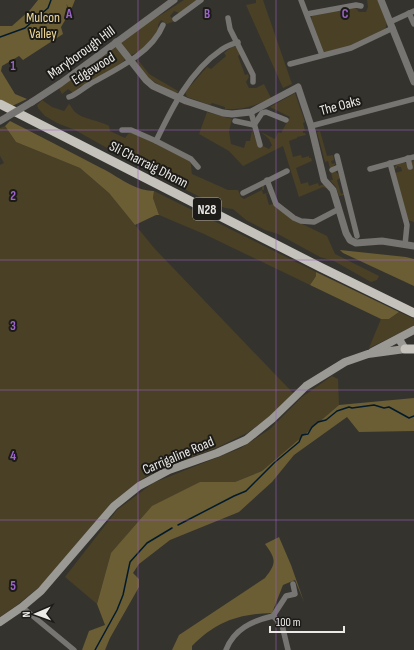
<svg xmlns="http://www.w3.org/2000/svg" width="414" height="650" viewBox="0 0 414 650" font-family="'Sofia Sans Condensed',sans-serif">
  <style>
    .green { fill: #494026 }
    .forest { fill: #6b5e35 }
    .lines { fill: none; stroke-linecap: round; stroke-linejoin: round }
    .stream { stroke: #021a2d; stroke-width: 1.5 }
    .minor { stroke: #767572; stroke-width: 5.5 }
    .tertiary { stroke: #767572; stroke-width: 7 }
    .secondary { stroke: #9b9994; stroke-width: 8 }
    .trunk { stroke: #c4c2bb; stroke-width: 9 }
    .tertiary-bridge { stroke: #767572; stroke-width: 7 }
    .grid { fill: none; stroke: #9d65cb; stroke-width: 1; stroke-opacity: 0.55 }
    .labels { text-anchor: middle; stroke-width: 4; stroke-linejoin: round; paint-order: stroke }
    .shield { fill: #1c1b18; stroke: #aeaca9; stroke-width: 1 }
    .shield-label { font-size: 13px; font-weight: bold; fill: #eceae7 }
    .park-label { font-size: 14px; fill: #f1da95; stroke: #1c1b18 }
    .street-label { font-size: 14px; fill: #eceae7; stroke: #1c1b18 }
    .grid-label { font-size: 13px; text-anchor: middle; font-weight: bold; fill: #9d65cb; stroke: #1c1b18; stroke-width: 4; stroke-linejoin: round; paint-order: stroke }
  </style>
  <rect width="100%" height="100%" fill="#35332e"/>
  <g class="green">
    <path d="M 184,0 L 198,0 L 179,13 L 174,11 L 170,16 L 175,21 L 167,24 L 161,20 L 158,25 L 159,30 C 151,39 142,54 129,55 L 120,43 L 144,24 L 164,13 Z"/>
    <path d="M 256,0 L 263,0 L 292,84 L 283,88 L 246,5 L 256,3 Z"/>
    <path d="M 367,0 L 378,0 L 387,23 L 385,29 L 347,47 L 325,53 L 323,52 L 311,19 L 312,15 L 355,7 L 359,12 L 366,12 L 368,7 Z"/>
    <path d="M 233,46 L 238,47 L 241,54 L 238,56 L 245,75 L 248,74 L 249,77 L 246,82 L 249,88 L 256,88 L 264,84 L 271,98 C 254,106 244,110 225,109 L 225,107 L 212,103 L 210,105 L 187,97 L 185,92 L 207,67 L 211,69 L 226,56 L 224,53 Z"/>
    <path d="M 115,48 L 117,48 L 126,58 L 123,62 L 92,82 L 81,86 L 73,93 L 68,89 L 62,94 L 59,88 Z"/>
    <path d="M 137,60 L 138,60 L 149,74 L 178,91 L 178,92 L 176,93 C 163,87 139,76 137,60 Z"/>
    <path d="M 295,93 L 305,122 L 303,123 L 305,131 L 303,131 L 303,133 L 305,133 L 306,135 L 297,137 L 297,138 L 289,141 L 293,157 L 301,155 L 302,158 L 309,156 L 309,158 L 311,158 L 312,161 L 296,168 L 301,184 L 308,182 L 309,186 L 318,183 L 319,186 L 324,184 L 328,189 L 323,187 L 299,197 L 283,146 L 243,166 L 229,151 L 199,134 L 207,112 L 232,119 L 229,131 L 231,144 L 244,148 L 246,141 L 250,141 L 252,130 L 257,143 L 269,149 L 272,145 L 269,139 L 261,132 L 275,139 L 278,132 L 281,133 L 290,117 L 270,107 Z"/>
    <path d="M 42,100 L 52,107 L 64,111 L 69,104 C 71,106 73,110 75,112 C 84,120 99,120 109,126 L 110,131 L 125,138 L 129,133 L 131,132 L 189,160 C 192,164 191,169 192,174 L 228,190 L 238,190 L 241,197 L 244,199 L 262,190 L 262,186 L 264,185 L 264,190 L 262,190 L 263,194 L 268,193 L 267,187 L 269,193 L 266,194 L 269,205 L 273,204 L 292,219 L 327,236 L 335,254 L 379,276 L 377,280 L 371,282 L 334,261 L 320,257 L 278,234 L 265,230 L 246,220 L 233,209 L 225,208 L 198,196 L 151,172 L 127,156 L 116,153 L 75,130 L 57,123 L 45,116 L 38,108 L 37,105 Z"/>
    <path d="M 5,126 L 16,142 L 80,168 L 109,193 L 155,249 L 293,393 L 268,418 L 247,433 L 216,448 L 170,465 L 145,477 L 116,499 L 52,574 L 38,588 L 16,606 L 0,617 L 0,165 L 4,163 L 0,156 L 0,128 Z"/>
    <path d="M 320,131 L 327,156 L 333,155 L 334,160 L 331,161 L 332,164 L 336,163 L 333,167 L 332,172 L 336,172 L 339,175 L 340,178 L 337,180 L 341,194 L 344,193 L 344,195 L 339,196 L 336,187 L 330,180 L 333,180 L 328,161 L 325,162 L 317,132 Z"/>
    <path d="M 414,160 L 414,222 L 408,220 L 395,173 L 402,171 L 401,167 L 399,167 L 398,166 L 397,166 L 397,168 L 394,169 L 394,168 L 397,164 L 403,162 L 412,166 L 412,162 Z"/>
    <path d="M 154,191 L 316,272 L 316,276 L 310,285 L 204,234 L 159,215 L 153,198 Z"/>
    <path d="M 399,312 L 414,319 L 414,326 L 369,348 L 381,319 L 389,319 Z"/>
    <path d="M 332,376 L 338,379 L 339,405 L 262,471 L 235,482 L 200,482 L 111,553 L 97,604 L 65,577 L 117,510 L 153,483 L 241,448 L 270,429 L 302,397 Z"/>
  </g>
  <g class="forest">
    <path d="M 38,0 L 75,0 L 71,10 L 66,4 L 70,12 L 61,27 L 63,34 L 23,60 L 19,56 L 2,66 L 1,71 L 15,94 L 27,99 L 12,106 L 0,99 L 0,26 L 12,26 L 30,10 Z"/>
    <path d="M 10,121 C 41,137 71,152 101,168 C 118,176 134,191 154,191 L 153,198 L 159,215 L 156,215 L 135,225 L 109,193 L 80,168 L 16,142 L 5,126 Z"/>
    <path d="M 340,250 L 406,257 L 414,259 L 414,286 L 343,253 Z"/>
    <path d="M 316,272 L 399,312 L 389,319 L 381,319 L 310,285 L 316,276 Z"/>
    <path d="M 414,398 L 414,431 L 359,432 L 347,417 L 294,455 L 272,482 L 239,512 L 170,540 L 139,564 L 133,573 L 139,579 L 139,587 L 110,638 L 105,650 L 82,650 L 89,631 L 105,625 L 97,604 L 111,553 L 152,506 L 200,482 L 235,482 L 262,471 L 339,405 Z"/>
    <path d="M 279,537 L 291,565 L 304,602 L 295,580 L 283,585 L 272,613 C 238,614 216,622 192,646 L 192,650 L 172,650 L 179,635 L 265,578 C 277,563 276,559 265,544 Z"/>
  </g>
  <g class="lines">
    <g class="stream">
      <path d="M 0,37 L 25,28 L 48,8 L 51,0"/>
      <path d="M 178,525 L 234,496 L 246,491 L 274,463 L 299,442 L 302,435 L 308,434 L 312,427 L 318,422 L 326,420 L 337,411 L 349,407 L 352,408 L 374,405 L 384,408 L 389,407 L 409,418 L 414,416"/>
      <path d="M 95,650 L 117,610 L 123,595 L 130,562 L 147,543 L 172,528"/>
    </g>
    <g class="minor">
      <path d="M 301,0 L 322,55"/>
      <path d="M 409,13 L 414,24"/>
      <path d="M 307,14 L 356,5 L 361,6"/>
      <path d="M 228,18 L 230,29 L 253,75 L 253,82"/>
      <path d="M 175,19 L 201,0"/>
      <path d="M 390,22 L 414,11"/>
      <path d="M 290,64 L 351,48 L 393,28"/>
      <path d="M 69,97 C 77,94 83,88 90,84 C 115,70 152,53 163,25"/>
      <path d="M 251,112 L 260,145"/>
      <path d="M 235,121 L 254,125"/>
      <path d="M 254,125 L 262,113 L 266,112 L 286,120"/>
      <path d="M 311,126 L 414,99"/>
      <path d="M 122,130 L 131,130 L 156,141 L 191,159 L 198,167"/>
      <path d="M 156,141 C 172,108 190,71 221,50 C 226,46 232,44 238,42"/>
      <path d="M 337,156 L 357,236"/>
      <path d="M 408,158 L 410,167"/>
      <path d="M 390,163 L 407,225 L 405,245"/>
      <path d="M 370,169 L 414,157"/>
      <path d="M 332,170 L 339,167"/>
      <path d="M 267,180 L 276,204 L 294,218 L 301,221 L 314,222 L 339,209"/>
      <path d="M 243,193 L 287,171"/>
      <path d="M 22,607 L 74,650"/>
      <path d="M 273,616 L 282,625 L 288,650"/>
      <path d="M 226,650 C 234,629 252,621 273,616 L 286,596 L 295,594 L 293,584"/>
    </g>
    <g class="tertiary">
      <path d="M 381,0 L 414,82"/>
      <path d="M 116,42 L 146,80 L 153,86 L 186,101 L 223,113 L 232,114 L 251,112 L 298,87 L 311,126 L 324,180 L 333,190 L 346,233 L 350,240 L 356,243 L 382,241 L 414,246"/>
      <path d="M 32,102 L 61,83 L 174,0"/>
    </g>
    <g class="secondary">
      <path d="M 372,352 L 414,330"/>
      <path d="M 0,622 L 22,607 L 41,591 L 114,506 L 139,486 L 169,470 L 217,453 L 246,440 L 272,419 L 306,386 L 345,362 L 368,354 L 405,349 L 399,339"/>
    </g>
    <g class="trunk">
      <path d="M 0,104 L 320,267 L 414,313"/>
      <path d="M 405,349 L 414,349"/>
    </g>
    <path class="tertiary-bridge" d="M 0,121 L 32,102"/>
  </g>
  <path class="grid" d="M 138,0 L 138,650M 276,0 L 276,650M 0,130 L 414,130M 0,260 L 414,260M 0,390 L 414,390M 0,520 L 414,520"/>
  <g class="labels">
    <rect class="shield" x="193" y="198" width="28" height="22" rx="3"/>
    <g class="shield-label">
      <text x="207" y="214">N28</text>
    </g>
    <g class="park-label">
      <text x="43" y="22">Mulcon<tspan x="43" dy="16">Valley</tspan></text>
    </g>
    <g class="street-label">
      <text transform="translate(81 52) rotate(-36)" y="5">Maryborough Hill</text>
      <text transform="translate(93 68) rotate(-32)" y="5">Edgewood</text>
      <text transform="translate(340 105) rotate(-15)" y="5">The Oaks</text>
      <text transform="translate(149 164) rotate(27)" y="5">Sli Charraig Dhonn</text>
      <text transform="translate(178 455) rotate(-23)" y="5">Carrigaline Road</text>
    </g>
  </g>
  <g class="grid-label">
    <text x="69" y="18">A</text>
    <text x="207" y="18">B</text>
    <text x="345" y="18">C</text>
    <text x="13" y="70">1</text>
    <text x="13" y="200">2</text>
    <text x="13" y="330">3</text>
    <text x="13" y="460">4</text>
    <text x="13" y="590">5</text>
  </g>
  <g transform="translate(36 614) rotate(268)" stroke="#1c1b18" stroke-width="3" paint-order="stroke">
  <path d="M0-3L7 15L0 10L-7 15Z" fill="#eceae7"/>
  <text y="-6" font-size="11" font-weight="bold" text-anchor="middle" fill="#eceae7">N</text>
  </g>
  <path d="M270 626v6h74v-6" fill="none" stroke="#eceae7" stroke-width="2"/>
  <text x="276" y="626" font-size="12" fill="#eceae7" stroke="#1c1b18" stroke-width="3" paint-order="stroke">100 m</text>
</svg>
